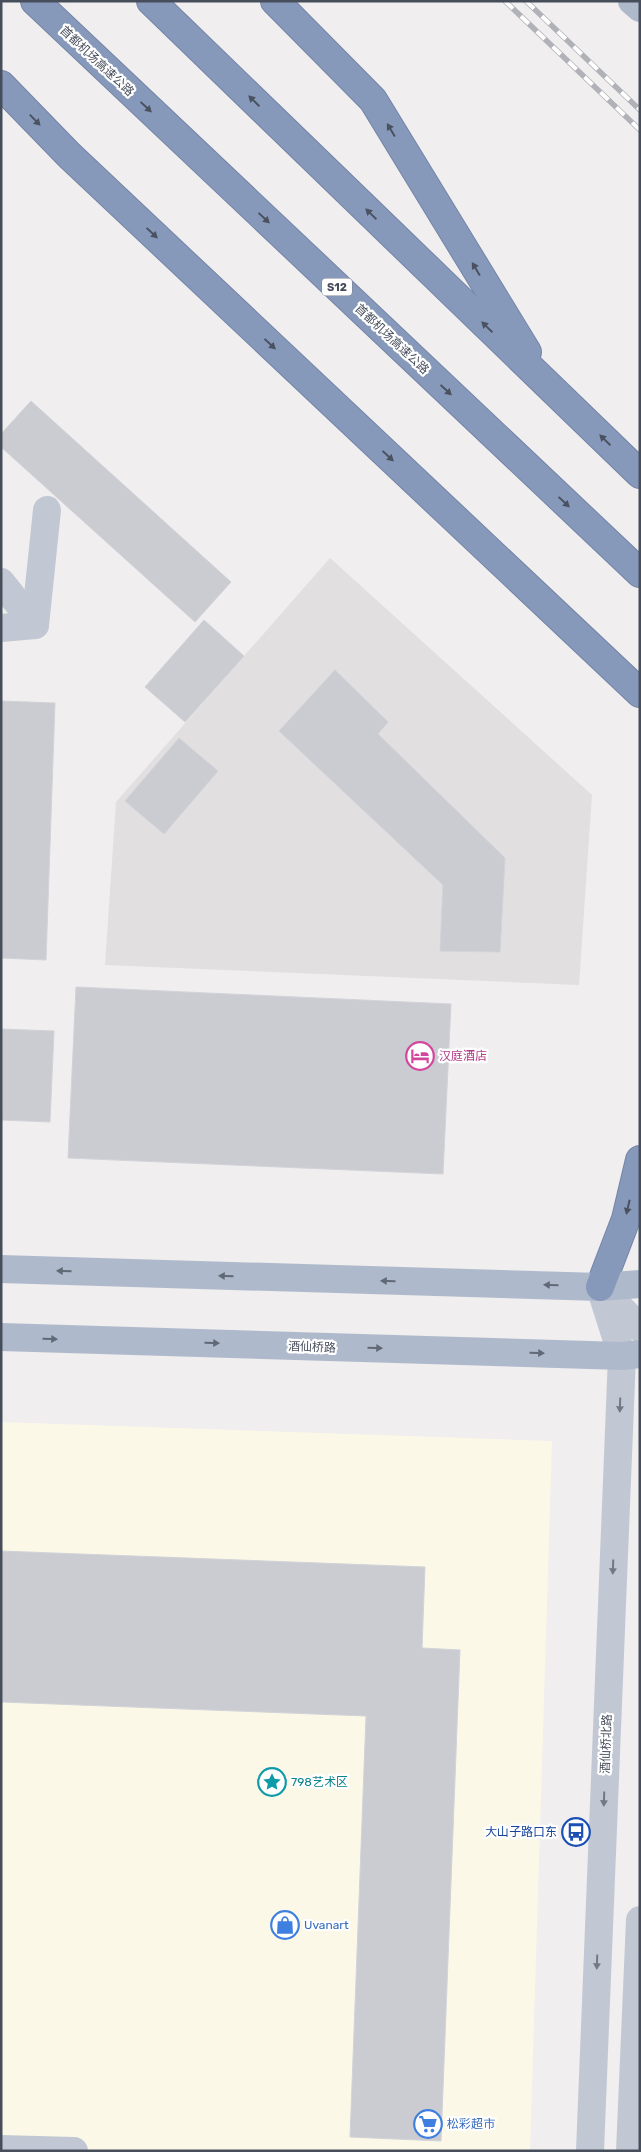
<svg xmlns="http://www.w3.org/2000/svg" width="641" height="2152" viewBox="0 0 641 2152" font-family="Rubik,'Noto Sans SC',sans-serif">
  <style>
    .commercial { fill: #fbf8e7 }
    .education { fill: #e1dfe0 }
    .building { fill: #cbccd2; stroke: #d2d3d9 }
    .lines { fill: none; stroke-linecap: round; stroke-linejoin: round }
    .highway-casing { stroke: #7384a7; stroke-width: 30 }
    .minor { stroke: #c2c8d3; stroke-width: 28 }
    .major { stroke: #afb9cc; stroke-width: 28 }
    .highway { stroke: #8799bb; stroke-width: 28 }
    .rail-casing { stroke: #b0b2b8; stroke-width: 5.5 }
    .rail { stroke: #fff; stroke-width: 4; stroke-dasharray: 11; stroke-linecap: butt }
    .oneway { fill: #4a5260 }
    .oneway2 { fill: #616977 }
    .oneway3 { fill: #727985 }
    .labels { text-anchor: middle; stroke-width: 4.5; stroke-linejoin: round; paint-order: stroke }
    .shield { fill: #fff; stroke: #7e838c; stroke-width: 1 }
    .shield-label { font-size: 11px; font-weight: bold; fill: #474e5b }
    .street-label { font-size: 12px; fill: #474e5b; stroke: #fff }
    .hotel-label { font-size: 12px; fill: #b23c85; stroke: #fff; text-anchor: start }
    .culture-label { font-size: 12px; fill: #0d838f; stroke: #fff; text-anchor: start }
    .transit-label { font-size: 12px; fill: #164399; stroke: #fff; text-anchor: end }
    .shop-label { font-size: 12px; fill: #366cbe; stroke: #fff; text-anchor: start }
  </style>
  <rect width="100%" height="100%" fill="#f0eeee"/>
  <path class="commercial" d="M 1,1422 L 552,1441 L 530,2151 L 1,2151 Z"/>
  <path class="education" d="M 330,558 L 592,795 L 579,985 L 105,965 L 116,802 Z"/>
  <g class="building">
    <path d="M 31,401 L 231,582 L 195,622 L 1,447 L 1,434 Z"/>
    <path d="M 204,620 L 244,656 L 185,722 L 145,687 Z"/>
    <path d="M 335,670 L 388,722 L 378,734 L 505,858 L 500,952 L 440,951 L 443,885 L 279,731 Z"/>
    <path d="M 1,701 L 55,703 L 46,960 L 1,958 Z"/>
    <path d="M 179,738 L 218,771 L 164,834 L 125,801 Z"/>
    <path d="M 76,987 L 451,1004 L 443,1174 L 68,1158 Z"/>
    <path d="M 1,1029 L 54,1031 L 50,1122 L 1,1120 Z"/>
    <path d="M 1,1551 L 425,1567 L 422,1648 L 460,1650 L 441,2141 L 350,2137 L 366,1716 L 1,1702 Z"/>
  </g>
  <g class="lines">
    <defs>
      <g id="highway">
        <path d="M 35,1 L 640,573"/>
        <path d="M 151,1 L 640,474"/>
        <path d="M 275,1 L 373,100 L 527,352"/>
        <path d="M 1,85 L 69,155 L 640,693"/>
        <path d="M 600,1287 L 626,1219 L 640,1160"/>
      </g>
    </defs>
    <use href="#highway" class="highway-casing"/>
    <g class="minor">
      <path d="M 1,582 L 35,625"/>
      <path d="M 1,628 L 35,625 L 47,510"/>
      <path d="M 604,1291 L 640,1328"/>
      <path d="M 1,2149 L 74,2151"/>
      <path d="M 590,2151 L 622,1356 L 600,1287"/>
      <path d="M 630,2151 L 640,1920"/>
    </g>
    <g class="major">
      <path d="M 632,1 L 640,8"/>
      <path d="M 1,1269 L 600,1287 L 640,1284"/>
      <path d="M 1,1337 L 622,1356 L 640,1354"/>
    </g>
    <use href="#highway" class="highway"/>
    <defs>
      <g id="rail">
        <path d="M 505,1 L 640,130"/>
        <path d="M 526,1 L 640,110"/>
      </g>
    </defs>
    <use href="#rail" class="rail-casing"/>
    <use href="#rail" class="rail"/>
  </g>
  <defs><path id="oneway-solid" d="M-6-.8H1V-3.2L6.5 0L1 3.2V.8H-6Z" transform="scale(1.25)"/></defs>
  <g class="oneway">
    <use href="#oneway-solid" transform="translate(254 101) rotate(-136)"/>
    <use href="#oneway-solid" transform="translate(146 107) rotate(43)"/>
    <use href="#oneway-solid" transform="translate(35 120) rotate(46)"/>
    <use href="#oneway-solid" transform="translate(391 130) rotate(-121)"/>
    <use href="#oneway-solid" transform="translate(371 214) rotate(-136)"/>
    <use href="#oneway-solid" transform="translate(264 218) rotate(43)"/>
    <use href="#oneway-solid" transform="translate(152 233) rotate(43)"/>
    <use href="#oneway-solid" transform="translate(476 269) rotate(-121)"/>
    <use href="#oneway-solid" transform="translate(487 327) rotate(-136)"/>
    <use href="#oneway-solid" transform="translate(270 344) rotate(43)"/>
    <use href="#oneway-solid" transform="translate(446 390) rotate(43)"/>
    <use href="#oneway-solid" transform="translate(605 440) rotate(-136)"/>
    <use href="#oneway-solid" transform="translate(388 456) rotate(43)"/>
    <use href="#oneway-solid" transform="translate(564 502) rotate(43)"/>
    <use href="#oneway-solid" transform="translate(628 1207) rotate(103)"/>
  </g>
  <g class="oneway2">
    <use href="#oneway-solid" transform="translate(64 1271) rotate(-178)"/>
    <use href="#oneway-solid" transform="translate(226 1276) rotate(-178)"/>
    <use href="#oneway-solid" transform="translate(388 1281) rotate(-178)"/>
    <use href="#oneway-solid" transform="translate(551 1285) rotate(-178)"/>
    <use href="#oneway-solid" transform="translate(50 1339) rotate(2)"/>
    <use href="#oneway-solid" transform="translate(212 1343) rotate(2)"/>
    <use href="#oneway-solid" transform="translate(375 1348) rotate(2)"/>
    <use href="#oneway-solid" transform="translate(537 1353) rotate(2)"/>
  </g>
  <g class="oneway3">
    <use href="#oneway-solid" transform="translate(620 1405) rotate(92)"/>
    <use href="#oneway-solid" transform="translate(613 1567) rotate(92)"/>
    <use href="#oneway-solid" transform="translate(604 1799) rotate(92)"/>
    <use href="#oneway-solid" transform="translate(597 1962) rotate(92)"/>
  </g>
  <defs>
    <symbol id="hotel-ring" viewBox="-11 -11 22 22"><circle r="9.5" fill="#fff" stroke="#d1479c" stroke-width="1.5"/><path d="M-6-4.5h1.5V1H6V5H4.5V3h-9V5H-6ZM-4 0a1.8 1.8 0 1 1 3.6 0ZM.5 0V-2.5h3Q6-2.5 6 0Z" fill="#d1479c"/></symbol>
    <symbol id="sight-ring" viewBox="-11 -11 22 22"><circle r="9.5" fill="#fff" stroke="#0f9aa8" stroke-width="1.5"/><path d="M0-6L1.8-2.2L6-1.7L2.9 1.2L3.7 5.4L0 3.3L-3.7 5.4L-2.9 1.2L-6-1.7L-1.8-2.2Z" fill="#0f9aa8"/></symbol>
    <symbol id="bus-ring" viewBox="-11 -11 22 22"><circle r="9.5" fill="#fff" stroke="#1a4fb4" stroke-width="1.5"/><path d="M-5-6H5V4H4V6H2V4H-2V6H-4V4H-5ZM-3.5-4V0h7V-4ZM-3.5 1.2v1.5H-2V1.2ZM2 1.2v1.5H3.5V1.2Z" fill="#1a4fb4"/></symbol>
    <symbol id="shop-ring" viewBox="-11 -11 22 22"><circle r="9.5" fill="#fff" stroke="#3f7fe0" stroke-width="1.5"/><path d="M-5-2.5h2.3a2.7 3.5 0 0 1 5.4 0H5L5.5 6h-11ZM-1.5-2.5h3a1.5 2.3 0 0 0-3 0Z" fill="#3f7fe0"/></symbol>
    <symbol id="supermarket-ring" viewBox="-11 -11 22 22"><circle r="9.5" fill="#fff" stroke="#3f7fe0" stroke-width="1.5"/><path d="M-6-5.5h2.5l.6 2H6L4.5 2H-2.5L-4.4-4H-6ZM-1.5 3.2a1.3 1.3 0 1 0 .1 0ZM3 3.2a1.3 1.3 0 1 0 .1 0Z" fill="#3f7fe0"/></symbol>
  </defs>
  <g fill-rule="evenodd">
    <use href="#hotel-ring" x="404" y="1040" width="32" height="32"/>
    <use href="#sight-ring" x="256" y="1766" width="32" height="32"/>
    <use href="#bus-ring" x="560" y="1816" width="32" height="32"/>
    <use href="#shop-ring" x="269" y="1909" width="32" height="32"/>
    <use href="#supermarket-ring" x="412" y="2108" width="32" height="32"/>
  </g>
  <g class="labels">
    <rect class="shield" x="322" y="278.5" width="30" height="17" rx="4"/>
    <g class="shield-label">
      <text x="337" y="291">S12</text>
    </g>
    <g class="street-label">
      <text transform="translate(97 61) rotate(43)" y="4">首都机场高速公路</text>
      <text transform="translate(392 339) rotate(43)" y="4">首都机场高速公路</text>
      <text transform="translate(312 1347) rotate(2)" y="4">酒仙桥路</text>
      <text transform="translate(606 1744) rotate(-88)" y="4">酒仙桥北路</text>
    </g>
    <g class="hotel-label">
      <text x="439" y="1060">汉庭酒店</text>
    </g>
    <g class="culture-label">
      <text x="291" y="1786">798艺术区</text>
    </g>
    <g class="transit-label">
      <text x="557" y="1836">大山子路口东</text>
    </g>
    <g class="shop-label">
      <text x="304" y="1929">Uvanart</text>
      <text x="447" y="2128">松彩超市</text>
    </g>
  </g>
  <rect width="641" height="2152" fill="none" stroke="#474e5b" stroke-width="5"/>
</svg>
